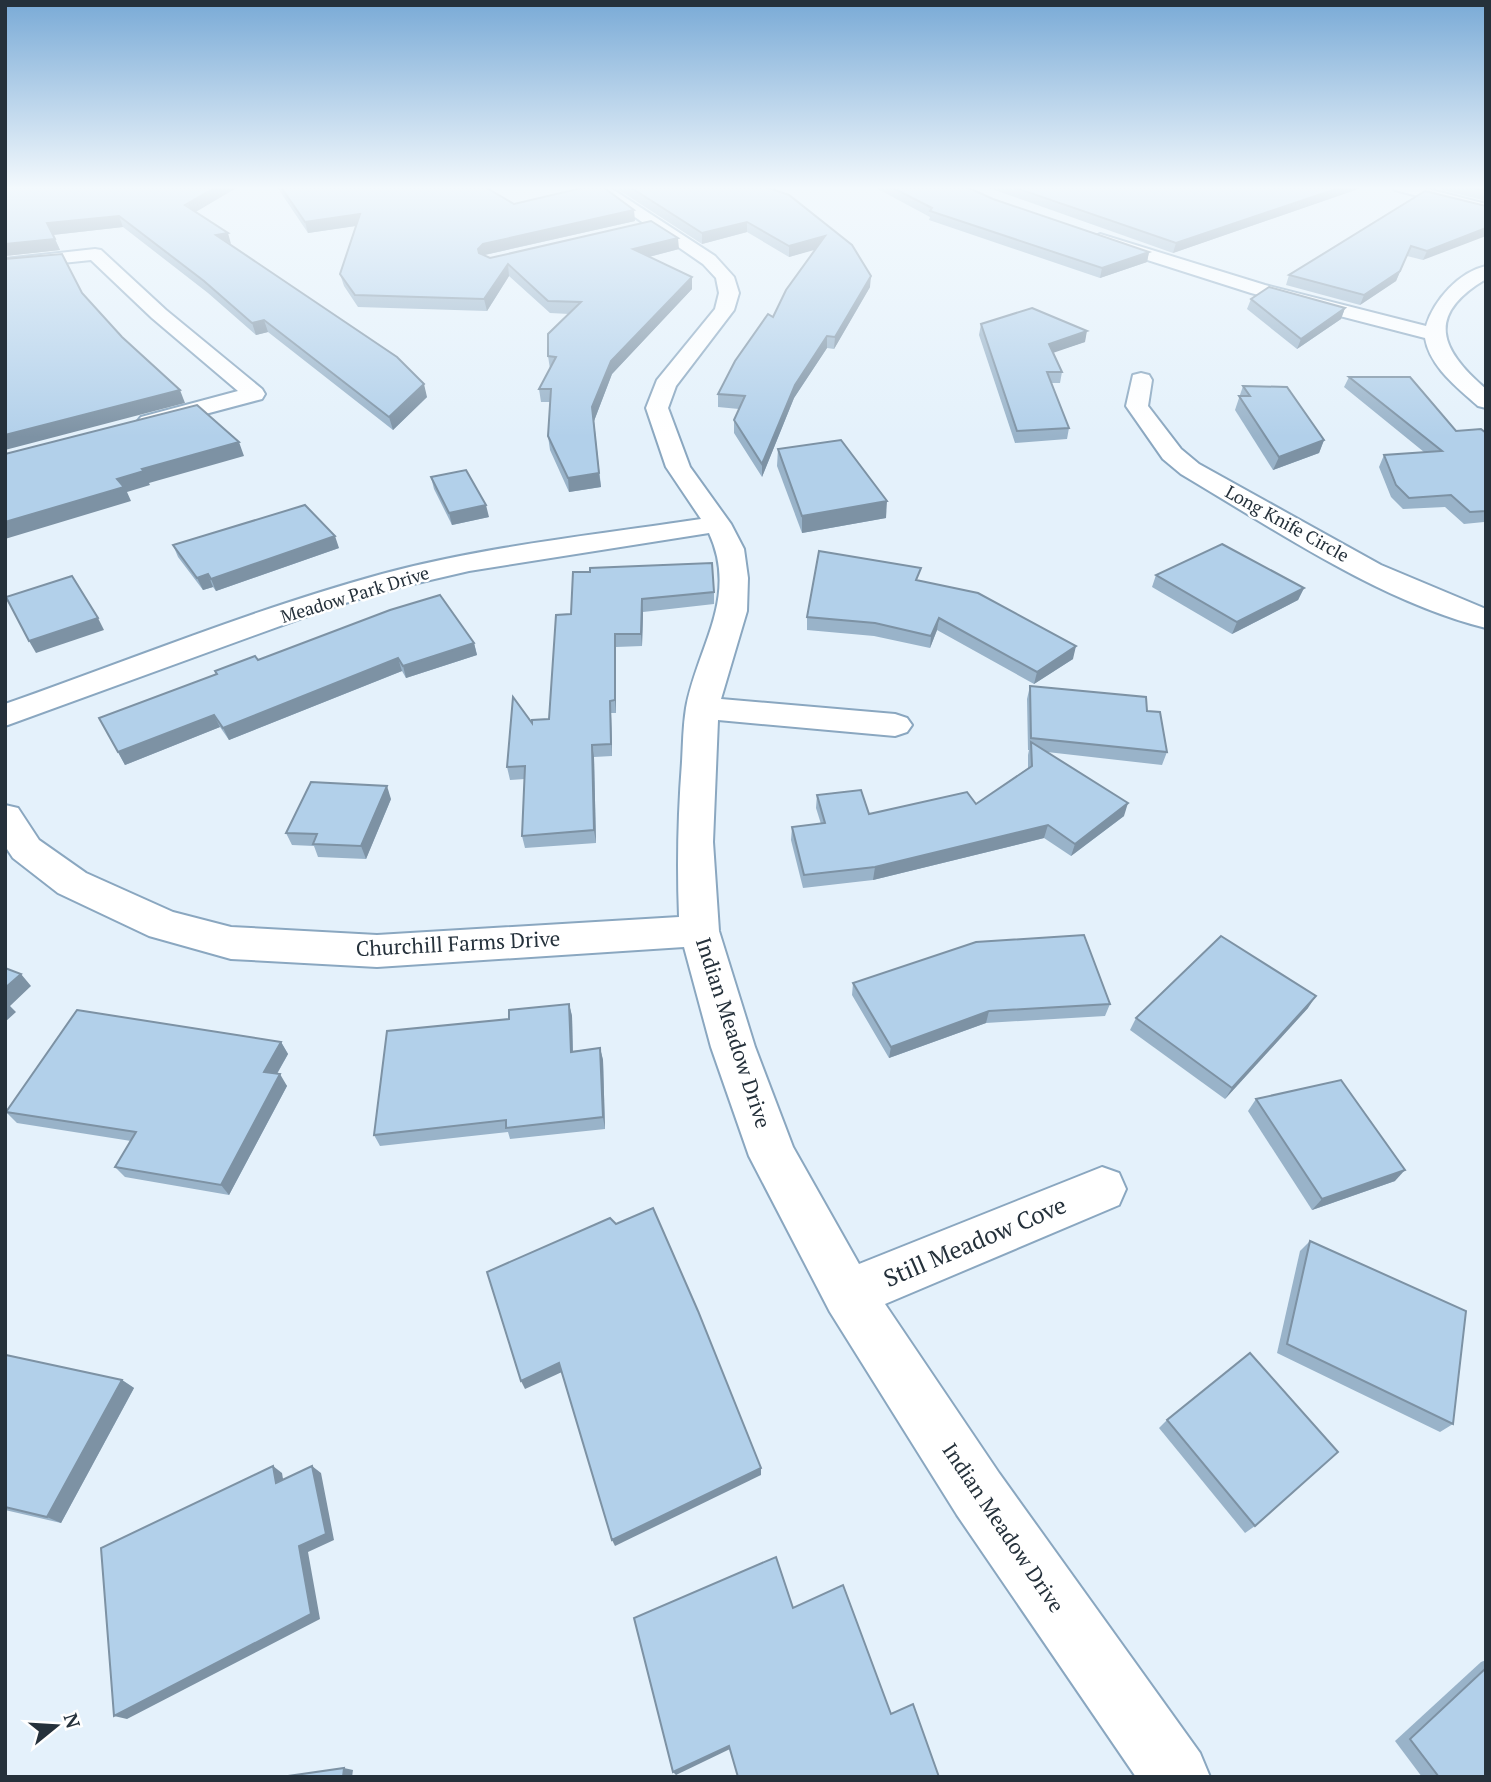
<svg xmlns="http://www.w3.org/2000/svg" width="1491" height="1782" viewBox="0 0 1491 1782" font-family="'PT Serif',serif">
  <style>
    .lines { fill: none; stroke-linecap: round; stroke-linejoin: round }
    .street-casing { stroke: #8aa7c0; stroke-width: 4 }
    .street { fill: #fff; fill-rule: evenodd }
    .wall { fill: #99b3c9 }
    .shaded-wall { fill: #7d92a4 }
    .building { fill: #b2d0ea; stroke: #7d92a4; stroke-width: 2 }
    .labels { text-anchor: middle; stroke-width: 5; stroke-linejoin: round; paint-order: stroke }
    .far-street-label { font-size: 18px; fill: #25313b; stroke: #fff }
    .street-label { font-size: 21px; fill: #25313b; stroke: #fff }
    .near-street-label { font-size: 24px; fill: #25313b; stroke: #fff }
  </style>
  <rect width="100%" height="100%" fill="#e4f1fb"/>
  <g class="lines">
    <defs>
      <g id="street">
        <path d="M 609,187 L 715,256 L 734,277 L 739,293 L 734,310 L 676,386 L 668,408 L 690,467 L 731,524 L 744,549 L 748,578 L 747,611 L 721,699 L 895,714 L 907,718 L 912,725 L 907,732 L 895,736 L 718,720 L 713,842 L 719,931 L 755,1047 L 793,1147 L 859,1264 L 1102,1167 L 1119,1173 L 1126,1189 L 1119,1205 L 885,1304 L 999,1473 L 1200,1753 L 1210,1777 L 1136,1777 L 957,1515 L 830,1312 L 749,1156 L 711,1047 L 684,947 L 377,967 L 231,959 L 149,936 L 58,893 L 13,858 L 5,846 L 5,805 L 18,808 L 39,840 L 86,873 L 173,912 L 231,927 L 377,935 L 679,917 C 677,865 678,814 682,762 C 683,744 683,726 686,708 C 697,647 739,598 709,533 L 469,571 L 400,587 L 335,606 L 5,726 L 5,704 C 130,660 254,609 382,574 C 486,546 595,535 701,519 L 666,467 L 646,408 L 657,380 L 715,309 L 719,293 L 716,278 L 703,264 L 603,195 L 601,192 Z"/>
        <path d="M 1393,187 L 1420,187 L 1486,204 L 1486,214 L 1395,190 Z"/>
        <path d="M 1100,234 L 1265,285 L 1426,326 C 1434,300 1459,272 1486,266 L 1486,279 C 1425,315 1440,350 1486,389 L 1486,408 L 1478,406 C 1457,387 1430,367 1425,338 L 1251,293 L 1094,243 L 1091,239 Z"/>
        <path d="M 95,249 L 101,250 L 166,310 L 262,389 L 265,394 L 262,399 L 149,429 L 141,427 L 137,422 L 141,417 L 238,391 L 152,318 L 91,260 L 5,269 L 5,259 Z"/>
        <path d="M 1141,373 L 1149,375 L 1152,380 L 1148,406 L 1181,449 L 1199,464 L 1381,565 L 1486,609 L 1486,628 C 1381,602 1274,529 1181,474 L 1163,459 L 1126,406 L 1133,375 Z"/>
      </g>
    </defs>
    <use href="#street" class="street-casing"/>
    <use href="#street" class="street"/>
  </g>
  <g class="wall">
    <path d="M 5,187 L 196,212 L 231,245 L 427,397 L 393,430 L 268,332 L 256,335 L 208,293 L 123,227 L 53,235 L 60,250 L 5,256 Z"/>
    <path d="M 277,187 L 485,187 L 514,204 L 635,221 L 485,255 L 490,258 L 679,249 L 649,257 L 692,289 L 612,374 L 594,421 L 601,487 L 569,492 L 550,450 L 548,436 L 550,402 L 541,402 L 539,389 L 550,369 L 548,356 L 569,314 L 550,313 L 509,276 L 487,311 L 358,307 L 344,286 L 340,274 L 356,226 L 308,233 Z"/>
    <path d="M 619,187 L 766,187 L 870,287 L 834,349 L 827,348 L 794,398 L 762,477 L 734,433 L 734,420 L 739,409 L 718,407 L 718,394 L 773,317 L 815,249 L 789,257 L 747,232 L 702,244 L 619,190 Z"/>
    <path d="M 874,187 L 967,187 L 993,199 L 1149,252 L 1147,262 L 1100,278 L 929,220 L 930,217 Z"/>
    <path d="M 986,187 L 1364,187 L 1173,253 Z"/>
    <path d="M 1439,187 L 1486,187 L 1486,201 L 1439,189 Z"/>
    <path d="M 1486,206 L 1423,260 L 1407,256 L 1396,281 L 1360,305 L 1286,285 L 1289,275 Z"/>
    <path d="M 1251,299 L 1345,308 L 1341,319 L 1297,349 L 1247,309 Z"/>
    <path d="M 981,324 L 1085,342 L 1053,352 L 1062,372 L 1060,383 L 1051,383 L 1069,428 L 1067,439 L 1015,443 L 979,335 Z"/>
    <path d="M 1349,377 L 1456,431 L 1486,433 L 1486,524 L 1484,522 L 1464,524 L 1445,507 L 1403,509 L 1391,497 L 1379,467 L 1384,455 L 1424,452 L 1344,387 Z"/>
    <path d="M 1243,386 L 1324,440 L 1319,453 L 1273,470 L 1235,410 Z"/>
    <path d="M 778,449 L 886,518 L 802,533 L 777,466 Z"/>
    <path d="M 431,477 L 489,517 L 452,525 L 434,489 Z"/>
    <path d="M 173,545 L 339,548 L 216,591 L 213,587 L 203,590 L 178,557 Z"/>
    <path d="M 590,572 L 714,592 L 714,604 L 643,612 L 642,646 L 616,647 L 616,713 L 611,713 L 612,756 L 594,757 L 596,843 L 525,848 L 522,836 L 525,779 L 510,780 L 507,767 L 532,723 L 549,719 L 571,614 Z"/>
    <path d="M 1156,575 L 1304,588 L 1298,600 L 1232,634 L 1152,587 Z"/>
    <path d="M 919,581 L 1073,659 L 1034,684 L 937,630 L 930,648 L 874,636 L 807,630 L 807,617 Z"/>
    <path d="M 474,643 L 477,655 L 406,678 L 402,671 L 229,740 L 220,727 L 125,765 L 99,718 L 216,674 L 215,671 L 258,660 Z"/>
    <path d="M 1030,686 L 1147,711 L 1167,752 L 1162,765 L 1047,752 L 1124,816 L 1071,856 L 1044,838 L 873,880 L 803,888 L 791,840 L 792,827 L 821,824 L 816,808 L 817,795 L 869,814 L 976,804 L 1028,768 L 1028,755 L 1029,750 L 1028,750 L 1027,699 Z"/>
    <path d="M 391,799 L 366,859 L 318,857 L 314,846 L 292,845 L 286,833 Z"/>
    <path d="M 853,983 L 1110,1004 L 1105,1016 L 986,1023 L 889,1058 L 852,995 Z"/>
    <path d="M 569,1004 L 572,1016 L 573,1051 L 600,1048 L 603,1060 L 605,1129 L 510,1139 L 508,1132 L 380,1146 L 374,1135 L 509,1019 Z"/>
    <path d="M 1308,1008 L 1225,1099 L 1130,1030 L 1136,1018 Z"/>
    <path d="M 281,1042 L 288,1054 L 277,1074 L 287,1086 L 229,1195 L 125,1177 L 115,1167 L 131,1141 L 17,1123 L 6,1112 Z"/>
    <path d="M 1256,1099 L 1395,1181 L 1312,1210 L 1248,1111 Z"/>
    <path d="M 1310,1241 L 1453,1424 L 1440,1432 L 1277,1353 L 1300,1251 Z"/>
    <path d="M 5,1356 L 122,1380 L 134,1388 L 61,1523 L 5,1510 Z"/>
    <path d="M 1167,1420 L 1255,1526 L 1245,1533 L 1159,1428 Z"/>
    <path d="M 1486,1660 L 1486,1777 L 1422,1777 L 1395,1741 L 1481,1662 Z"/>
  </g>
  <g class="shaded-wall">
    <path d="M 216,187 L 238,187 L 189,216 L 185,205 Z"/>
    <path d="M 1342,187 L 1364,187 L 1173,253 L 1176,243 Z"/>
    <path d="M 634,210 L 635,221 L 484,255 L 480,260 L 478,249 L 483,244 Z"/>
    <path d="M 360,214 L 362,225 L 308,233 L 305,222 Z"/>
    <path d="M 119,216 L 123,227 L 52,235 L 47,223 Z"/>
    <path d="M 747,222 L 747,232 L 702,244 L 702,233 Z"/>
    <path d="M 1486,228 L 1486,236 L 1423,260 L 1427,251 Z"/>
    <path d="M 228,233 L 231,244 L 216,235 Z"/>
    <path d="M 825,236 L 825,247 L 789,257 L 789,246 Z"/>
    <path d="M 678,238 L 679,249 L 633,261 L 633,249 Z"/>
    <path d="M 55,239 L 60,250 L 5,256 L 5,244 Z"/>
    <path d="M 1411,246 L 1396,281 L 1360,305 L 1364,295 Z"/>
    <path d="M 1149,252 L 1147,262 L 1100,278 L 1102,268 Z"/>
    <path d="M 508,264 L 509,276 L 487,311 L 484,299 Z"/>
    <path d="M 871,276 L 870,287 L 834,349 L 835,337 Z"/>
    <path d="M 692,277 L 692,289 L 612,374 L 594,421 L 592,407 L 611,361 Z"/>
    <path d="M 1345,308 L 1341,319 L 1297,349 L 1301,339 Z"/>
    <path d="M 264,320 L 268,332 L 256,335 L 252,323 Z"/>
    <path d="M 1087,331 L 1085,342 L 1047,355 L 1049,344 Z"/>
    <path d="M 827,336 L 827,348 L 794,398 L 762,477 L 762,464 L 795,385 Z"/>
    <path d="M 424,384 L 427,397 L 393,430 L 389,417 Z"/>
    <path d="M 180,390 L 185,403 L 5,450 L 5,435 Z"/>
    <path d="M 1324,440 L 1319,453 L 1273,470 L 1279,457 Z"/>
    <path d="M 239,442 L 244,456 L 149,483 L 150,485 L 127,492 L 131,501 L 5,539 L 5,522 L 142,469 Z"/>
    <path d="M 599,473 L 601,487 L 569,492 L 568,478 Z"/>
    <path d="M 887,501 L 886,518 L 802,533 L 802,516 Z"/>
    <path d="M 486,505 L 489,517 L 452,525 L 449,513 Z"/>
    <path d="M 335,536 L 339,548 L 216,591 L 211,579 Z"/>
    <path d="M 208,574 L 213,587 L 203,590 L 197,578 Z"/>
    <path d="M 1304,588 L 1298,600 L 1232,634 L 1237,622 Z"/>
    <path d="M 642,599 L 643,612 L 642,646 L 641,634 Z"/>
    <path d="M 98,618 L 104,630 L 36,653 L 29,641 Z"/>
    <path d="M 939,618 L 937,630 L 930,648 L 931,636 Z"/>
    <path d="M 615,634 L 616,647 L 616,713 L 615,700 Z"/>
    <path d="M 474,643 L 477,655 L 406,678 L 403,666 Z"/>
    <path d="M 1076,646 L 1073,659 L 1034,684 L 1037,672 Z"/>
    <path d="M 398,658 L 402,671 L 229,740 L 223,728 Z"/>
    <path d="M 610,701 L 611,713 L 612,756 L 611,744 Z"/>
    <path d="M 214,715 L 220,727 L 125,765 L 118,752 Z"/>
    <path d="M 592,745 L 594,757 L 596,843 L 594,830 Z"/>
    <path d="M 387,786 L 391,799 L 366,859 L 361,846 Z"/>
    <path d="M 1128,803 L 1124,816 L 1071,856 L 1075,844 Z"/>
    <path d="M 1048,825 L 1044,838 L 873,880 L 875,867 Z"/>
    <path d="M 21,974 L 31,986 L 10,1006 L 16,1012 L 5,1022 L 5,988 Z"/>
    <path d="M 1316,996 L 1308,1008 L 1225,1099 L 1232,1088 Z"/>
    <path d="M 569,1004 L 572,1016 L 573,1063 L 571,1052 Z"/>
    <path d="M 989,1011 L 986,1023 L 889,1058 L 891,1047 Z"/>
    <path d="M 281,1042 L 288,1054 L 271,1084 L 264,1072 Z"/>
    <path d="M 600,1048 L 603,1060 L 605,1129 L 603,1117 Z"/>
    <path d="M 280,1074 L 287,1086 L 229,1195 L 221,1185 Z"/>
    <path d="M 1405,1170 L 1395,1181 L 1312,1210 L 1322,1199 Z"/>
    <path d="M 559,1363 L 562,1372 L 525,1389 L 521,1381 Z"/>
    <path d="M 122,1380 L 134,1388 L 61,1523 L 47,1517 Z"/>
    <path d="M 273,1466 L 282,1473 L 285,1490 L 276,1483 Z"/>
    <path d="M 312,1466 L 321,1473 L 334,1540 L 308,1552 L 320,1619 L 127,1719 L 114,1716 L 299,1546 Z"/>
    <path d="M 761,1468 L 761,1475 L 615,1546 L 612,1540 Z"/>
    <path d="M 729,1746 L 730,1749 L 676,1775 L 673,1772 Z"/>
    <path d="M 344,1768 L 353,1770 L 352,1777 L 343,1777 Z"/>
  </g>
  <g class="building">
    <path d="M 5,187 L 216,187 L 185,205 L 228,233 L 216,235 L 397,357 L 424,384 L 389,417 L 264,320 L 252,323 L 204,281 L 119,216 L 47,223 L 55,239 L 5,244 Z"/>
    <path d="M 281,187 L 485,187 L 514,204 L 586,187 L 603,187 L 634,210 L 483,244 L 478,249 L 479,253 L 490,258 L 651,221 L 678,238 L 633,249 L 692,277 L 611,361 L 592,407 L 599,473 L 568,478 L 548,436 L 551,389 L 539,389 L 556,357 L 548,356 L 548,334 L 581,302 L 548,301 L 508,264 L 484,299 L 355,295 L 340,274 L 360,214 L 305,222 Z"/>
    <path d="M 630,187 L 766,187 L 789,195 L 852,245 L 871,276 L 835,337 L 827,336 L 795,385 L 762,464 L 734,420 L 745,396 L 718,394 L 735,361 L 768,314 L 773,317 L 786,290 L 825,236 L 789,246 L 747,222 L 702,233 Z"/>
    <path d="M 891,187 L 967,187 L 993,199 L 1149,252 L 1102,268 L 930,211 L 932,208 Z"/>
    <path d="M 1013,187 L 1342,187 L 1176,243 Z"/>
    <path d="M 1469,187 L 1486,187 L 1486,191 Z"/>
    <path d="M 1425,191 L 1486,206 L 1486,228 L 1427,251 L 1411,246 L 1400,271 L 1364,295 L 1289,275 Z"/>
    <path d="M 62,254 L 82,293 L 122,337 L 180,390 L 5,435 L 5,259 Z"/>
    <path d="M 1269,287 L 1345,308 L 1301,339 L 1251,299 Z"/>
    <path d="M 1032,308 L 1087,331 L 1049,344 L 1062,372 L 1047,372 L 1069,428 L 1017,431 L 981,324 Z"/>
    <path d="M 1349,377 L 1410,377 L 1456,431 L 1481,429 L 1486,433 L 1486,511 L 1470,512 L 1451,495 L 1409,498 L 1396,485 L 1384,455 L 1442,451 Z"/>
    <path d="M 1243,386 L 1287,387 L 1324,440 L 1279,457 L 1239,396 L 1250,396 Z"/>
    <path d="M 197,405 L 239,442 L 142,469 L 144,471 L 117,479 L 124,487 L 5,522 L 5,454 Z"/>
    <path d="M 841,440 L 887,501 L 802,516 L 778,449 Z"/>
    <path d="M 466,470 L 486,505 L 449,513 L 431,477 Z"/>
    <path d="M 305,505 L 335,536 L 211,579 L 208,574 L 197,578 L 173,545 Z"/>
    <path d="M 1222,544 L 1304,588 L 1237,622 L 1156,575 Z"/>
    <path d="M 819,551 L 921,568 L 916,580 L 978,593 L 1076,646 L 1037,672 L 939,618 L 931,636 L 875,623 L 807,617 Z"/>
    <path d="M 712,563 L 714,592 L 642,599 L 641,634 L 615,634 L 615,700 L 610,701 L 611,744 L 592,745 L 594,830 L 522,836 L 525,766 L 507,767 L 513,697 L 532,723 L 532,720 L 549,719 L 556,615 L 571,614 L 573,572 L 590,572 L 590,568 Z"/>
    <path d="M 72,576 L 98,618 L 29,641 L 6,597 Z"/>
    <path d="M 440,595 L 474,643 L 403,666 L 398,658 L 223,728 L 214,715 L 118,752 L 99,718 L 217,674 L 215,671 L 255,656 L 258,660 L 390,610 Z"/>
    <path d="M 1030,686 L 1146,697 L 1147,711 L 1160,712 L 1167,752 L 1031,738 Z"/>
    <path d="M 1031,742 L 1128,803 L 1075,844 L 1048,825 L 875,867 L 804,875 L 792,827 L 825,823 L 817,795 L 861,790 L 869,814 L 967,792 L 976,804 L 1032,766 Z"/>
    <path d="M 311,782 L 387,786 L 361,846 L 313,844 L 317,834 L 286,833 Z"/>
    <path d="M 1084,935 L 1110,1004 L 989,1011 L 891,1047 L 853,983 L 976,942 Z"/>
    <path d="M 1221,936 L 1316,996 L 1232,1088 L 1136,1018 Z"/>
    <path d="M 5,968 L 21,974 L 5,988 Z"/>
    <path d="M 569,1004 L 571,1052 L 600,1048 L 603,1117 L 506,1128 L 506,1120 L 374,1135 L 387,1031 L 509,1019 L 509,1010 Z"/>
    <path d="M 77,1010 L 281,1042 L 264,1072 L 280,1074 L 221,1185 L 115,1167 L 136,1132 L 6,1112 Z"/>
    <path d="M 1341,1080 L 1405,1170 L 1322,1199 L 1256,1099 Z"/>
    <path d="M 653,1208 L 698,1311 L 761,1468 L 612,1540 L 559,1363 L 521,1381 L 487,1272 L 610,1218 L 616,1224 Z"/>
    <path d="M 1310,1241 L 1466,1311 L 1453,1424 L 1287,1344 Z"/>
    <path d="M 1250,1353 L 1338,1452 L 1255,1526 L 1167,1420 Z"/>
    <path d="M 6,1355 L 122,1380 L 47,1517 L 5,1507 L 5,1356 Z"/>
    <path d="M 273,1466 L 276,1483 L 312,1466 L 326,1534 L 299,1546 L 311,1614 L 114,1716 L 101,1548 Z"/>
    <path d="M 776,1557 L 793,1608 L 843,1585 L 891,1714 L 913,1704 L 939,1777 L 738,1777 L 729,1746 L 673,1772 L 634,1618 Z"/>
    <path d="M 1486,1668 L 1486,1777 L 1439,1777 L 1410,1739 Z"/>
    <path d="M 344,1768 L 343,1777 L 281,1777 Z"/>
  </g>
  <linearGradient id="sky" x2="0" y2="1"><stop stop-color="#79aad6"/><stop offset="0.43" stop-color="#f3f9fd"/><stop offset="1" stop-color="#f3f9fd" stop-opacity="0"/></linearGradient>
  <rect width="1491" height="437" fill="url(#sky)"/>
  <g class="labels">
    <g class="far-street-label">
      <text transform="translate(1287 524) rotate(29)" y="6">Long Knife Circle</text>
      <text transform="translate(355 595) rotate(-17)" y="6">Meadow Park Drive</text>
    </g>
    <g class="street-label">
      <text transform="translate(458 944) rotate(-3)" y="7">Churchill Farms Drive</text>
      <text transform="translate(733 1033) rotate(72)" y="7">Indian Meadow Drive</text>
      <text transform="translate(1003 1528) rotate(56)" y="7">Indian Meadow Drive</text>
    </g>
    <g class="near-street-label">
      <text transform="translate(975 1242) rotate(-23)" y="8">Still Meadow Cove</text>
    </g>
  </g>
  <rect width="1491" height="1782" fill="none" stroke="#25313b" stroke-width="14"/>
  <g transform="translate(56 1726) rotate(72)" stroke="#ffffff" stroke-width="5" paint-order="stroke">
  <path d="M0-5L12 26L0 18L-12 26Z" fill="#25313b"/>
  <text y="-10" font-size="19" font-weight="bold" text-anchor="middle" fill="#25313b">N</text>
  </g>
</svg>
